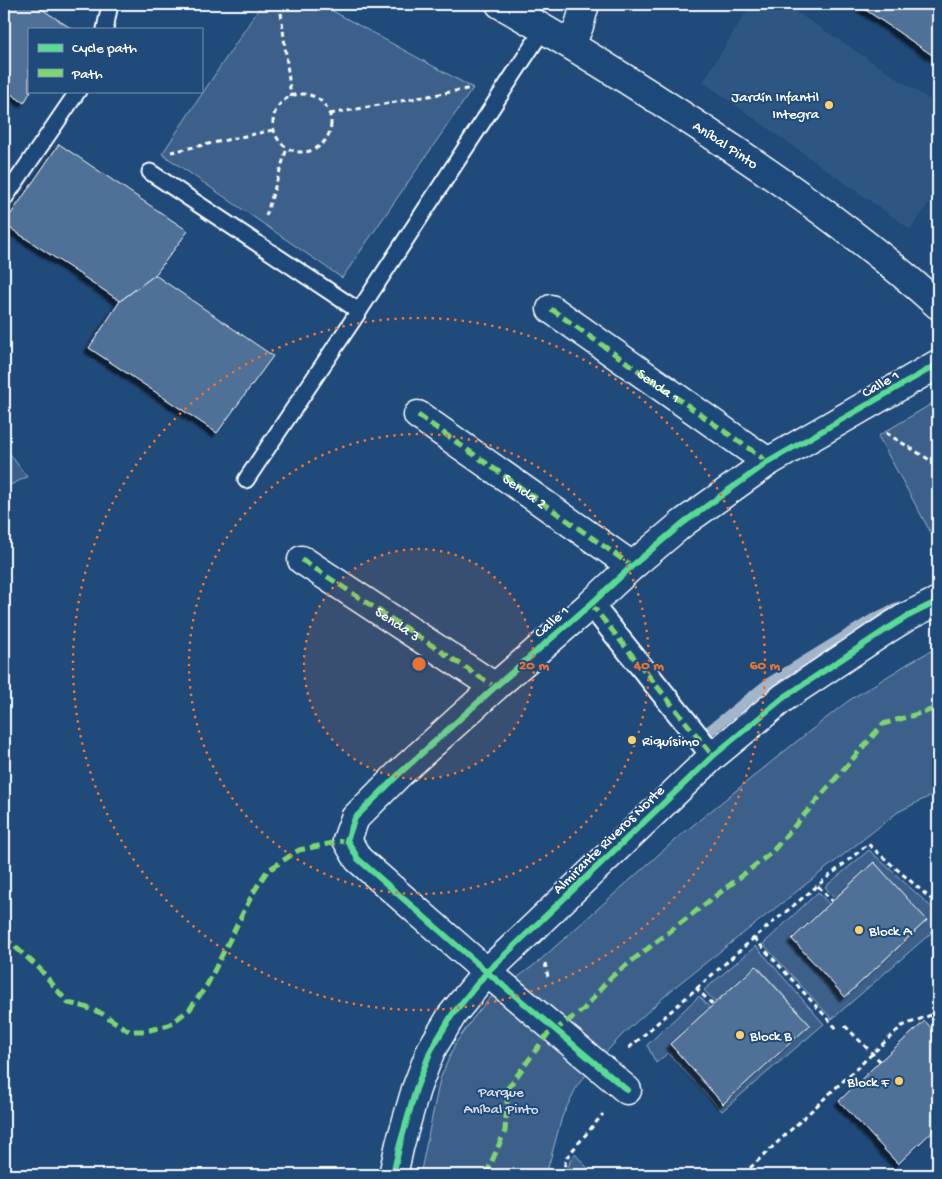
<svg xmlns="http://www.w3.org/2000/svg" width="942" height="1179" viewBox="0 0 942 1179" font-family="'Gochi Hand',sans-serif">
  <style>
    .built { fill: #2e5683 }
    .green { fill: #3c618b; stroke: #9eb0c5 }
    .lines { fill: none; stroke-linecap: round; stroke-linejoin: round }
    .stream { stroke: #a3b5c8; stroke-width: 11 }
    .building { fill: #507197; stroke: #fff; filter: url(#shadow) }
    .service-casing { stroke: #fff; stroke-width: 19 }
    .pedestrian-casing { stroke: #fff; stroke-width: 26 }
    .minor-casing { stroke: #fff; stroke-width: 31 }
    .tertiary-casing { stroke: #fff; stroke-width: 31 }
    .path { stroke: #fff; stroke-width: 3; stroke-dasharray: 5 4; stroke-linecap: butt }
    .service { stroke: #1f4a7a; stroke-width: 15 }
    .pedestrian { stroke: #1f4a7a; stroke-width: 22 }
    .minor { stroke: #1f4a7a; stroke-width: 28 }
    .tertiary { stroke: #1f4a7a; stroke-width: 28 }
    .quiet { stroke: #7fd670; stroke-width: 5; stroke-dasharray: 10 5; stroke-linecap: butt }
    .cycleway-casing { stroke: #1f4a7a; stroke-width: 9 }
    .cycleway { stroke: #5adb95; stroke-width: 6 }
    .ring { fill: none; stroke: #eb7230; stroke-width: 2.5; stroke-dasharray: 2.5 5 }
    .poi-dot { fill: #ffd166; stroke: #1f4a7a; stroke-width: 2 }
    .labels { text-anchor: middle; stroke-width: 4; stroke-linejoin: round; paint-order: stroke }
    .poi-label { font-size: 15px; fill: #fff; stroke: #1f4a7a; text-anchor: start }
    .street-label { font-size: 15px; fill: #fff; stroke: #1f4a7a }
    .park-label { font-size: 15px; fill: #d8dfe8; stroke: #1f4a7a }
    .centre { fill: #eb7230; stroke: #1f4a7a; stroke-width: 2.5 }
    .ring-label { font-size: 15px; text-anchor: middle; font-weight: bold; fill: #eb7230; stroke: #1f4a7a; stroke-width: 4; stroke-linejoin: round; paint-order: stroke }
  </style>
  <defs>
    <filter id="shadow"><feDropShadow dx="-4.5" dy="4.5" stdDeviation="1" flood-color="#0009"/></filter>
  </defs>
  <rect width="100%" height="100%" fill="#1f4a7a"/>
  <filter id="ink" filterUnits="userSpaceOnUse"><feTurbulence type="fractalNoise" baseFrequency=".02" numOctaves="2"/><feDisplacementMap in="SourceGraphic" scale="10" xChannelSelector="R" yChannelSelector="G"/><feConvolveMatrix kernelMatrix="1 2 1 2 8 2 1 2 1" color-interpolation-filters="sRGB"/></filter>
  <g filter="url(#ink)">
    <path class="built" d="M 751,4 L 784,4 L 938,105 L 938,192 L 910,229 L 703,82 Z"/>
    <g class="green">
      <path d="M 262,4 L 320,4 L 473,88 L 342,278 L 162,154 Z"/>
      <path d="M 938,400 L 938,546 L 878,436 Z"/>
      <path d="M 4,446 L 27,477 L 4,488 Z"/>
      <path d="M 938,647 L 938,792 L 898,812 L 676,986 L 623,1034 L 595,1064 L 577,1086 L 562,1117 L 546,1175 L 420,1175 L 440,1079 L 455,1044 L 474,1017 L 489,999 L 538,962 L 676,839 L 796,742 L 848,701 L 909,663 Z"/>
      <path d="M 869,850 L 938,913 L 938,927 L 832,1019 L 763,944 L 818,892 L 829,904 L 792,939 L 846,996 L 927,921 L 874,862 L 835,898 L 825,887 Z"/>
      <path d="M 756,946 L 824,1024 L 722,1111 L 668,1053 L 656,1063 L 647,1045 L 699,996 L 710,1008 L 670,1044 L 723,1103 L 810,1025 L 757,966 L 715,1002 L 704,990 Z"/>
      <path d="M 575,1154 L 594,1175 L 567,1175 L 570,1161 Z"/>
    </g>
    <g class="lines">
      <path class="stream" d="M 708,732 L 768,684 L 874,619 L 899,607"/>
    </g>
    <g class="building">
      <path d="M 4,4 L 34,4 L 72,29 L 29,29 L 29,91 L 31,91 L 24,103 L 4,89 Z"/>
      <path d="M 857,4 L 938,4 L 938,59 Z"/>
      <path d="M 59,144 L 188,231 L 155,275 L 120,301 L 4,224 Z"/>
      <path d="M 155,275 L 273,356 L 217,433 L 89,348 L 120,301 Z"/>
      <path d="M 874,862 L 927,920 L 845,997 L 792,939 Z"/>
      <path d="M 756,966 L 810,1025 L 723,1104 L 670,1044 Z"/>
      <path d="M 925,1021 L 938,1036 L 938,1126 L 898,1164 L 839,1101 L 880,1061 Z"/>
    </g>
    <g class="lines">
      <defs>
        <g id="service">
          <path d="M 105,29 L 110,4"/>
          <path d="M 150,172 L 359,311"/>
          <path d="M 4,199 L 78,91"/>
          <path d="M 246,480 L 359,311 L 544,28"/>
        </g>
        <path id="pedestrian" d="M 591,604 L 713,756"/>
        <g id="minor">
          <path d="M 571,45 L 579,26 L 585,4"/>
          <path d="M 551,309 L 768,462"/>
          <path id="s1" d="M 418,415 L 632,566"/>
          <path d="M 302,560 L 495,687"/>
          <path d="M 627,1090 L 487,972 L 358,859 L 347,840 L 355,818 L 400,773 L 495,687 L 591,604 L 632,566 L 683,523 L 768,462 L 938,364"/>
        </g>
        <g id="tertiary">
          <path id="s2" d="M 500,4 C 570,43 638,86 706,131 C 787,184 866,240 938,305"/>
          <path d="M 393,1175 L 400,1144 L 416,1089 L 431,1050 L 452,1015 L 487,972 L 713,756 L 783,698 L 887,629 L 908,616 L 938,601"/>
        </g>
      </defs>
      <use href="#service" class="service-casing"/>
      <use href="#pedestrian" class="pedestrian-casing"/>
      <use href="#minor" class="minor-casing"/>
      <use href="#tertiary" class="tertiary-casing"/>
      <g class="path">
        <path d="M 280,4 L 291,97"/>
        <circle cx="302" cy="123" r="29"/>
        <path d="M 330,114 L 472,88"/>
        <path d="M 171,152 L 273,130"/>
        <path d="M 266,216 L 287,148"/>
        <path d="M 886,433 L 938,465"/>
        <path d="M 818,886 L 832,901"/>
        <path d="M 754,938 L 838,1030"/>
        <path d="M 545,963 L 548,977"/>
        <path d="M 696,988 L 713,1005"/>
        <path d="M 845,1026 L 880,1061"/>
        <path d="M 629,1048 L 754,938 L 868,844 L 938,905"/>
        <path d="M 750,1168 L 902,1026 L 931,1015 L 938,1015"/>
        <path d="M 563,1175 L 566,1158 L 603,1114"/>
      </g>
      <use href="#service" class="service"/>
      <use href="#pedestrian" class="pedestrian"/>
      <use href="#minor" class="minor"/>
      <use href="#tertiary" class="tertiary"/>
      <g class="quiet">
        <path id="s3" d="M 551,309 L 768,462"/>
        <path d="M 418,415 L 632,566"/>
        <path id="s4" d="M 302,560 L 495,687"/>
        <path d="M 591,604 L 713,756"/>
        <path d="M 4,937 L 39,968 L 68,1003 L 82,1006 L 101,1013 L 129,1031 L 146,1031 L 169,1025 L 190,1009 L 207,985 L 253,893 L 267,871 L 299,850 L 347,840"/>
        <path d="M 486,1175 L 505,1131 L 508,1088 L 547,1035 L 555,1030 L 583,1010 L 611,977 L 771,853 L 883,724 L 938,708"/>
      </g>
      <defs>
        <g id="cycleway">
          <path d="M 627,1090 L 487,972 L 358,859 L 347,840 L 355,818 L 400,773 L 495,687 L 591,604 L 632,566 L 683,523 L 768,462 L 938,364"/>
          <path d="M 393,1175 L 400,1144 L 416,1089 L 431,1050 L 452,1015 L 487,972 L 713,756 L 783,698 L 887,629 L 908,616 L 938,601"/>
        </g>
      </defs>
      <use href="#cycleway" class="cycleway-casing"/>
      <use href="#cycleway" class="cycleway"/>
    </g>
  </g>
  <circle cx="419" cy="664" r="115" fill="#eb7230" fill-opacity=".12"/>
  <g class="ring">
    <circle cx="419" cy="664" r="115"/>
    <circle cx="419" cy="664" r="230"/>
    <circle cx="419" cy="664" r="346"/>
  </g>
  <g class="poi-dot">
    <circle cx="829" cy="105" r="5"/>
    <circle cx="632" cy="740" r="5"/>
    <circle cx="859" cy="930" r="5"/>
    <circle cx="740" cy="1035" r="5"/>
    <circle cx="899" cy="1081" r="5"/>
  </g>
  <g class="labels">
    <g class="poi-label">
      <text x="819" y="101" text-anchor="end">Jardín Infantil<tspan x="819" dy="17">Integra</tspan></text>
      <text x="642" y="745">Riquísimo</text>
      <text x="869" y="935">Block A</text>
      <text x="750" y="1040">Block B</text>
      <text x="889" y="1086" text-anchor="end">Block F</text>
    </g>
    <g class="street-label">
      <text dy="5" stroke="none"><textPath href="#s2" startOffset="266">Aníbal Pinto</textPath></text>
      <text transform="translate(880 383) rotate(-30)" y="5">Calle 1</text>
      <text dy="5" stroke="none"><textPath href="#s3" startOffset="132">Senda 1</textPath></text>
      <text dy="5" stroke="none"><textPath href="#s1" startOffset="131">Senda 2</textPath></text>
      <text transform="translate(551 621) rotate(-41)" y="5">Calle 1</text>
      <text dy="5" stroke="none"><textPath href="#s4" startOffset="115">Senda 3</textPath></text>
      <text transform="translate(608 839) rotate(-44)" y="5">Almirante Riveros Norte</text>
    </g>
    <g class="park-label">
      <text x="501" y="1096">Parque<tspan x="501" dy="17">Aníbal Pinto</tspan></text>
    </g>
  </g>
  <circle cx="419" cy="664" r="8" class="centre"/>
  <g class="ring-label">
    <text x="534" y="669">20 m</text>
    <text x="649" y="669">40 m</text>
    <text x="765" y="669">60 m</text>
  </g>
  <rect width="942" height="1179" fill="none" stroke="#1f4a7a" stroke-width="20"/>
  <rect x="10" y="10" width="922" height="1159" fill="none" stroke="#fff" stroke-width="2" filter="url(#ink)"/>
  <rect x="28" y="28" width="175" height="65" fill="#1f4a7a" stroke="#7992af"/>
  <rect x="38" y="44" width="25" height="8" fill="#5adb95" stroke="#7992af"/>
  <text x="72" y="52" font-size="15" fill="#ffffff">Cycle path</text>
  <rect x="38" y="69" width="25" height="8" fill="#7fd670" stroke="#7992af"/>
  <text x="72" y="78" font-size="15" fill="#ffffff">Path</text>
</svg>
